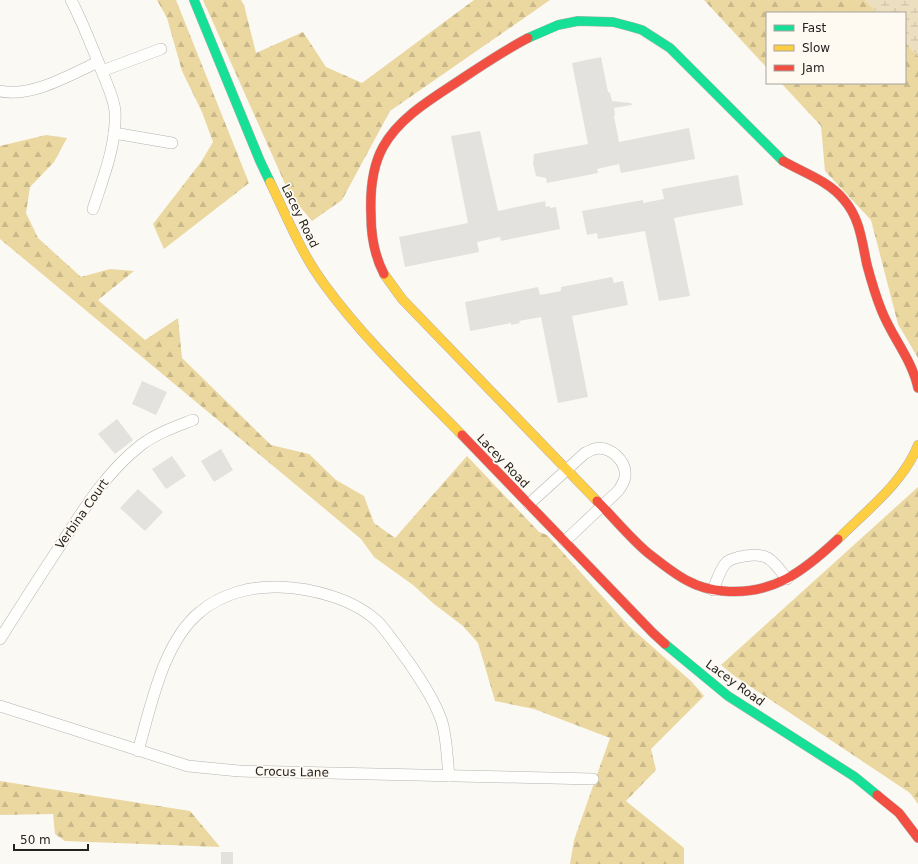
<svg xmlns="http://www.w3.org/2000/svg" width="918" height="864" viewBox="0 0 918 864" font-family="'DejaVu Sans',sans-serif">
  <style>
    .forest { fill: url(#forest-firs) }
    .wetland { fill: url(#wetland-marsh) }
    .building { fill: #e4e2de }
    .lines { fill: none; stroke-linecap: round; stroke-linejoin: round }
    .street-casing { stroke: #b5b3b0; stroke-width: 12 }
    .fast-casing { stroke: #b5b3b0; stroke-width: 10 }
    .slow-casing { stroke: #b5b3b0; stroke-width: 10 }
    .jam-casing { stroke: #b5b3b0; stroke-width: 10 }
    .street { stroke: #fefefd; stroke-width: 11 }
    .fast { stroke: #16e098; stroke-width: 9 }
    .slow { stroke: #ffcf43; stroke-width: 9 }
    .jam { stroke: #f24e42; stroke-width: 9 }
    .labels { text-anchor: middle; stroke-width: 3.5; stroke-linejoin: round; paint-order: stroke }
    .street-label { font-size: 12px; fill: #242320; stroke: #fefaf1 }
  </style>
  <defs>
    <pattern id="forest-firs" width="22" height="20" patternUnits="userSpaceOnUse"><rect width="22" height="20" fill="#ebd7a0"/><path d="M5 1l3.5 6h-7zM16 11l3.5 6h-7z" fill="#c9b88a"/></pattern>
    <pattern id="wetland-marsh" width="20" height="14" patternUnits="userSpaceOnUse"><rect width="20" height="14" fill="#ecdfbf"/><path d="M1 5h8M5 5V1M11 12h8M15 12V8" fill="none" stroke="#cabfa4"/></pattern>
  </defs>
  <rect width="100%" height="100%" fill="#fbf9f4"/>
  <g class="forest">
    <path d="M 157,0 L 176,0 L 249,183 L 164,249 L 153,224 L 201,162 L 213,142 L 202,112 L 182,71 L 167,18 Z"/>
    <path d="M 203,0 L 241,0 L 244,5 L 256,53 L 303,32 L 326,67 L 362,83 L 474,0 L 550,0 L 390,111 L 342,200 L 312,221 L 290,195 Z"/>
    <path d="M 704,0 L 865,0 L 878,13 L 767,13 L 767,68 Z"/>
    <path d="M 905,42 L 918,56 L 918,358 L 898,324 L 871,220 L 825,171 L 821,126 L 781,83 L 905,83 Z"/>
    <path d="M 46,135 L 67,138 L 54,162 L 30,187 L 26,213 L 38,238 L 81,277 L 110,269 L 134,271 L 98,300 L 145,340 L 178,318 L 182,358 L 271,445 L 309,454 L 336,480 L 364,496 L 374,523 L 395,538 L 467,456 L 539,532 L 547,535 L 629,626 L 692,682 L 704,696 L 651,749 L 656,770 L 626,801 L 684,848 L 684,864 L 570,864 L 574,840 L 610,738 L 534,709 L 495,701 L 478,643 L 463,626 L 434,604 L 413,585 L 374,557 L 361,539 L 0,239 L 0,146 Z"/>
    <path d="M 918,487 L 918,804 L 910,793 L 733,675 L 721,665 Z"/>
    <path d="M 0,781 L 190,811 L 220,847 L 65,841 L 55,834 L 53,814 L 0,815 Z"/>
  </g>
  <path class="wetland" d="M 865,0 L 918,0 L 918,56 L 905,42 L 905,13 L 878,13 Z"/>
  <g class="building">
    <path d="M 601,57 L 608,92 L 610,93 L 612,101 L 631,103 L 632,105 L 614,108 L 615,115 L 614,116 L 619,142 L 689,128 L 695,159 L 621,173 L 619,164 L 597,169 L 598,173 L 547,183 L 546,178 L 536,176 L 533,164 L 534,154 L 588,144 L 572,63 Z"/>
    <path d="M 480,131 L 498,211 L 545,201 L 546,207 L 550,206 L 550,208 L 556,207 L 560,229 L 501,241 L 500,237 L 477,242 L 479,252 L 405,267 L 399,237 L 468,223 L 451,136 Z"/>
    <path d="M 738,175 L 743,205 L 674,218 L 690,296 L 659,301 L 645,231 L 598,239 L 597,233 L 587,235 L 582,211 L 643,200 L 643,203 L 664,199 L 662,189 Z"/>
    <path d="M 612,277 L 614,283 L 623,281 L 628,305 L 572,316 L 588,397 L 558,403 L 541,317 L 519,321 L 520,323 L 511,325 L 511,323 L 470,331 L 465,302 L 538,287 L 540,295 L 561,291 L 561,287 Z"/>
    <path d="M 142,381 L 167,392 L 156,415 L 132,404 Z"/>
    <path d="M 117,419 L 133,440 L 115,454 L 98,434 Z"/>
    <path d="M 221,449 L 233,470 L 214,482 L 201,461 Z"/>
    <path d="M 172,456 L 186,476 L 166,489 L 152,469 Z"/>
    <path d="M 138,489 L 163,512 L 145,531 L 120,508 Z"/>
    <rect x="221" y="852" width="12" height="12"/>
  </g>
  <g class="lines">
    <defs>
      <g id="street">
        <path d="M 71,0 C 84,25 94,52 105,79 C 109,89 114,100 115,111 C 117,144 103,178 93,209"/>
        <path d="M 102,71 L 161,49"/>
        <path d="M 0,91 C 31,98 70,75 98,62"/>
        <path d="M 114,133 L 172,143"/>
        <path d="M 529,504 L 585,453 C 588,452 591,450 594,449 C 610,445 627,461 625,477 C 624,482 621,487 618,491 L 565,541"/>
        <path d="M 713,590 C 717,581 720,568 727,562 C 732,558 739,557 745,556 C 769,552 773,561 787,579"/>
        <path d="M 0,639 C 19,609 38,579 58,549 C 82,512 105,473 141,445 C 157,433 175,427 193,420"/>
        <path d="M 0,706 L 188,766 L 239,771 L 593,779"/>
        <path d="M 138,751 C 151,706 163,642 200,612 C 221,594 251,586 279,587 C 312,588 355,599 379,623 C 390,635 400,651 410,664 C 422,682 435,701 442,722 C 447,739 447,758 449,776"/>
      </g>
      <g id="fast">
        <path d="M 194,0 L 260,161 L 270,182"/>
        <path d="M 528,38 L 558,25 L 578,21 L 613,22 L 632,27 L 642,30 L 670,48 L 783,161"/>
        <path d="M 665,644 L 728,696 L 855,777 L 877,795"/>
      </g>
      <g id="slow">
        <path d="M 270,182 C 287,217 301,253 324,284 C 364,339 415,387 462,435"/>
        <path d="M 384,274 L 402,299 L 597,501"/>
        <path d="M 838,539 C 865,512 904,482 918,445"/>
      </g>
      <g id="jam">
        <path d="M 783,161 C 804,173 829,181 844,200 C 860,218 862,242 867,265 C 871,280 875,294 881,309 C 891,336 912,359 918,388"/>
        <path d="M 384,274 C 374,255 371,235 371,215 C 370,192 372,167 383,147 C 400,116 435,97 463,78 C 484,64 505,50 528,38"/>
        <path d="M 462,435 L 653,633 L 665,644"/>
        <path d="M 597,501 C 614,518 630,538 648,553 C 661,563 674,574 688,581 C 699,587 711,590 723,591 C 772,596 804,571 838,539"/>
        <path d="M 877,795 L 899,813 L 918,838"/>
      </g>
    </defs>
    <use href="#street" class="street-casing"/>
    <use href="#fast" class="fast-casing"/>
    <use href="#slow" class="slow-casing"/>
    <use href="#jam" class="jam-casing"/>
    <use href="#street" class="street"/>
    <use href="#fast" class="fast"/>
    <use href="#slow" class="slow"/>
    <use href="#jam" class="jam"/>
  </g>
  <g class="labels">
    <g class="street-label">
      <text transform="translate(300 216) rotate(64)" y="4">Lacey Road</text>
      <text transform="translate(503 461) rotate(46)" y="4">Lacey Road</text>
      <text transform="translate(82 514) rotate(-55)" y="4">Verbina Court</text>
      <text transform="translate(735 683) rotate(36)" y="4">Lacey Road</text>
      <text transform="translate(292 772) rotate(1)" y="4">Crocus Lane</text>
    </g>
  </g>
  <rect x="766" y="12" width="140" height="72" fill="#fefaf1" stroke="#a7a49d"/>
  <rect x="774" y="25" width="20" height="6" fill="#16e098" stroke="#a7a49d"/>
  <text x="802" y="32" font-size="12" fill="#242320">Fast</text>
  <rect x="774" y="45" width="20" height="6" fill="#ffcf43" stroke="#a7a49d"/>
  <text x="802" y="52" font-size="12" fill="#242320">Slow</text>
  <rect x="774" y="65" width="20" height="6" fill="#f24e42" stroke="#a7a49d"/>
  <text x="802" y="72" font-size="12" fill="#242320">Jam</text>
  <path d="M14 844v6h74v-6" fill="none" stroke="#242320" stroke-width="2"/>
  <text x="20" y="844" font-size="12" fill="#242320" stroke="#fefaf1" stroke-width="3" paint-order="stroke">50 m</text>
</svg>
